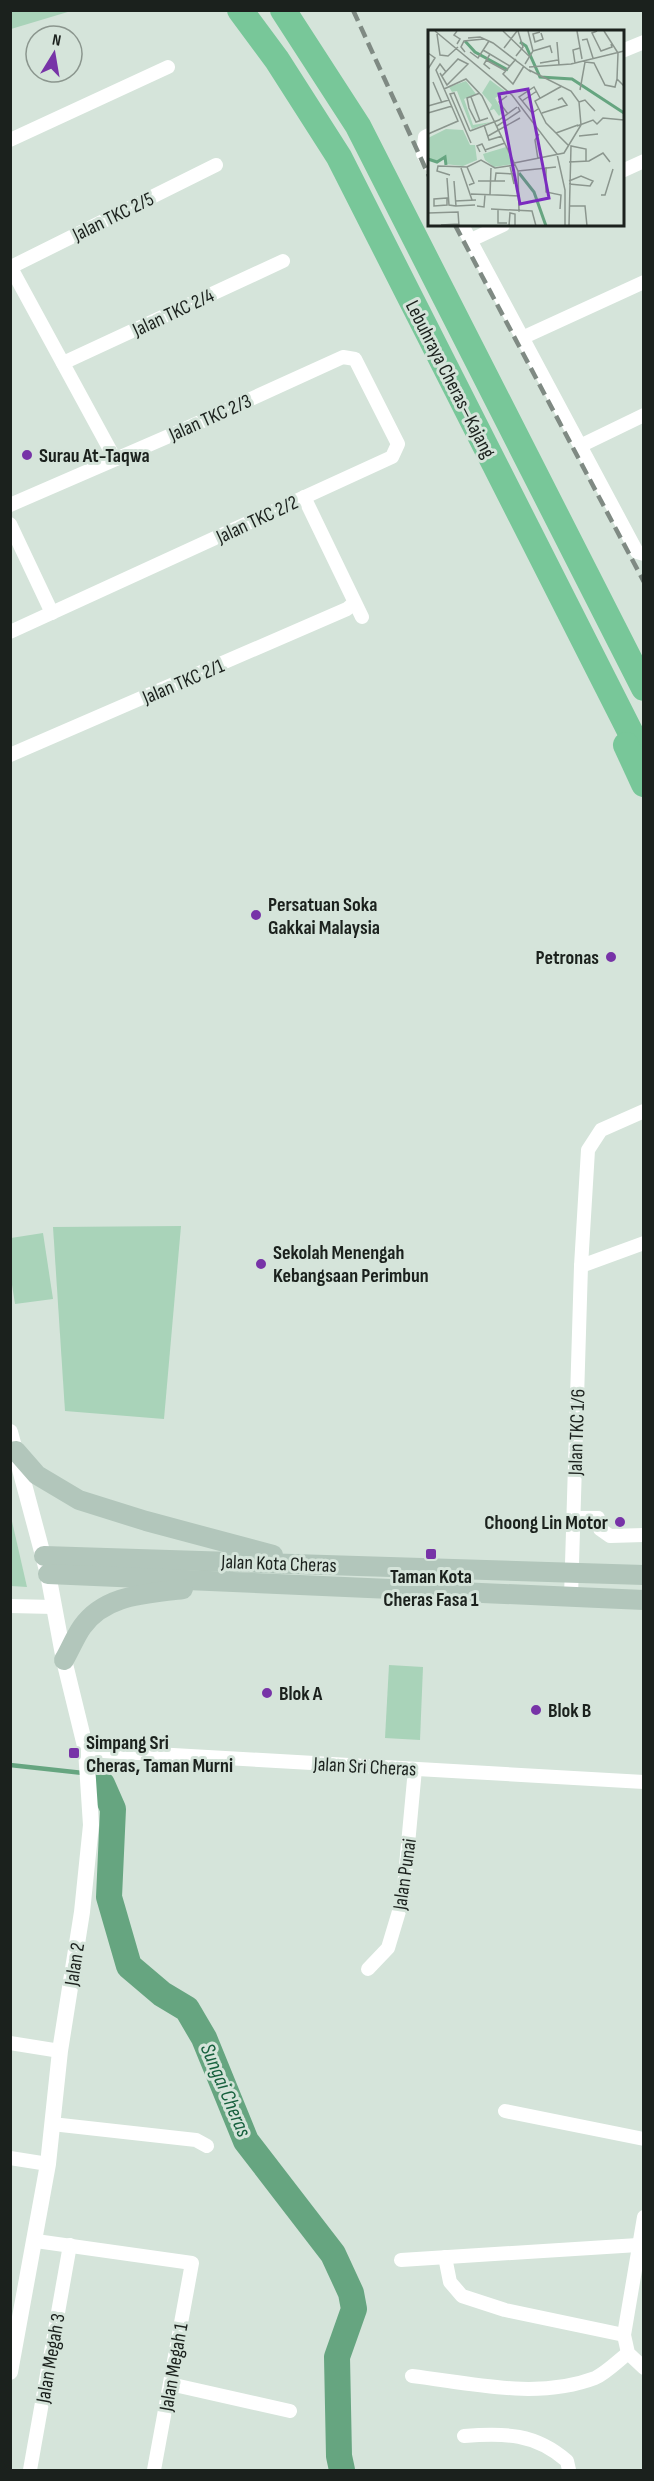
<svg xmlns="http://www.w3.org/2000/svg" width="654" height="2481" viewBox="0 0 654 2481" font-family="'Sofia Sans Condensed',sans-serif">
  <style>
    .green { fill: #a9d3b9 }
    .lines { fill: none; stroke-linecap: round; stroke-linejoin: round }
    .stream { stroke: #66a580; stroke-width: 4.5 }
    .river { stroke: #66a580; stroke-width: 26 }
    .minor { stroke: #fff; stroke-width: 14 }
    .tertiary { stroke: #fff; stroke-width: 16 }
    .secondary { stroke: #b2c6bb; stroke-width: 20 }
    .motorway { stroke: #78c799; stroke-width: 26 }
    .rail { stroke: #7f8a83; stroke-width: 4.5; stroke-dasharray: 12 6; stroke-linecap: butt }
    .poi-dot { fill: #7733a7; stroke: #d5e4da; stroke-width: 2 }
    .labels { text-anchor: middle; stroke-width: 6; stroke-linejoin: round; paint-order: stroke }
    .street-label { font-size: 20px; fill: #1b211d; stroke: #d5e4da }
    .poi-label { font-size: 20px; font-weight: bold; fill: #1b211d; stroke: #d5e4da; text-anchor: start }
    .water-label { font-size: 21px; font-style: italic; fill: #16603d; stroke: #d5e4da }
    .inset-river { fill: none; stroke: #66a580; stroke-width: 3 }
    .inset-road { fill: none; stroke: #8b968e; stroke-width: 1.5 }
    .view { fill: #7b2cbf; fill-opacity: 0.15; stroke: #7b2cbf; stroke-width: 3 }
    .inset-edge { fill: none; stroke: #1b211d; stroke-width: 3 }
  </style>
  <rect width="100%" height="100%" fill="#d5e4da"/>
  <g class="green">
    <path d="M 11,10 L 71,10 L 71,11 L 11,29 Z"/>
    <path d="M 181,1226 L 164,1419 L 65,1411 L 53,1227 Z"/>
    <path d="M 43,1233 L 53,1299 L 15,1304 L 10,1272 L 11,1238 Z"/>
    <path d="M 11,1517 L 27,1587 L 11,1586 Z"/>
    <path d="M 389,1665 L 423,1667 L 420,1740 L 385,1738 Z"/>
  </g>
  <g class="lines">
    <path class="stream" d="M 10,1765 L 83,1773"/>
    <path class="river" d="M 102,1784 L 113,1809 L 109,1897 L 129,1966 L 162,1994 L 187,2009 L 204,2038 L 246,2141 L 333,2254 L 351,2293 L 354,2309 L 337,2357 L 339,2456 L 342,2470"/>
    <g class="minor">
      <path d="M 622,51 L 644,42"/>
      <path d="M 429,135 L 425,137 L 423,154 L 429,164"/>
      <path d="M 10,140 L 168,67"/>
      <path d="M 622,171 L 644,161"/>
      <path d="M 462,225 L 637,552 L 644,554"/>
      <path d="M 471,240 L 503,225"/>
      <path d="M 10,266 L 115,459"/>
      <path d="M 11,267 L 216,165"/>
      <path d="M 524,337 L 644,282"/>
      <path d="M 63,363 L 283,261"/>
      <path d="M 582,445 L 644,415"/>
      <path d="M 304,497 L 362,617"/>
      <path d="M 10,505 L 176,433 L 343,357 L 355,359 L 398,444 L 392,457 L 10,632"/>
      <path d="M 10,524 L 52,613"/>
      <path d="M 10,755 L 347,609 L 354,603"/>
      <path d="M 581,1266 L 644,1243"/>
      <path d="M 573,1518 L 598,1518 L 600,1529 L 610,1536 L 644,1535"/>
      <path d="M 571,1597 L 581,1266 L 588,1150 L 601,1130 L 644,1111"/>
      <path d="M 10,1606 L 54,1607"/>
      <path d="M 86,1750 L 644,1782"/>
      <path d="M 368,1969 L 388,1948 L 403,1898 L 415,1769"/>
      <path d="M 10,2043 L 60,2051"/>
      <path d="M 505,2111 L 644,2139"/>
      <path d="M 52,2124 L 196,2140 L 207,2146"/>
      <path d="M 10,2158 L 48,2164"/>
      <path d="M 644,2217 L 624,2335 L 628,2353 L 644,2368"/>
      <path d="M 36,2241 L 192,2263 L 154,2470"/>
      <path d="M 445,2257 L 450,2282 L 462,2296 L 505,2310 L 624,2335"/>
      <path d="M 401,2260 L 638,2245"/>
      <path d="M 412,2376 C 471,2383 537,2400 595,2378 C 606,2373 618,2361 628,2353"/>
      <path d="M 170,2384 L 290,2411"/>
      <path d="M 464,2436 C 505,2433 535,2433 567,2461 L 569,2470"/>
      <path d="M 30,2470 L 70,2245"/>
    </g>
    <path class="tertiary" d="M 10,1432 L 48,1574 L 64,1660 L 86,1750 L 91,1825 L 82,1912 L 60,2051 L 48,2164 L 10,2372"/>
    <g class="secondary">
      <path d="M 16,1451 L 37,1475 L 79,1500 L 146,1521 L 273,1555"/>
      <path d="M 44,1556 L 644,1575"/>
      <path d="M 48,1574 L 644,1600"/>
      <path d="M 64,1660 C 70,1650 75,1637 82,1627 C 105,1594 147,1594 183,1589"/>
    </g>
    <g class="motorway">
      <path d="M 240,10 L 277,60 L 339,157 L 644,759"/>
      <path d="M 283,10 L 358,126 L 644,688"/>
      <path d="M 626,745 L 644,784"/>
    </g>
    <g class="rail">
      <path d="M 353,10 L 429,176"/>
      <path d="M 455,225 L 644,582"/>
    </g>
  </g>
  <g class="poi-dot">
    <circle cx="27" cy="455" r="6"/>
    <circle cx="256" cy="915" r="6"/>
    <circle cx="611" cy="957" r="6"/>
    <circle cx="261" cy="1264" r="6"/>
    <circle cx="620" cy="1522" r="6"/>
    <rect x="425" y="1548" width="12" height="12" rx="3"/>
    <circle cx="267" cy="1693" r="6"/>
    <circle cx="536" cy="1710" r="6"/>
    <rect x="68" y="1747" width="12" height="12" rx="3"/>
  </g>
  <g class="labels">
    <g class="street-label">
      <text transform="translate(113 216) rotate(-26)" y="7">Jalan TKC 2/5</text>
      <text transform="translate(173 312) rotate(-25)" y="7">Jalan TKC 2/4</text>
      <text transform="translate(451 379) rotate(63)" y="7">Lebuhraya Cheras–Kajang</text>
      <text transform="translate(210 417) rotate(-24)" y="7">Jalan TKC 2/3</text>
      <text transform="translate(257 519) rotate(-25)" y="7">Jalan TKC 2/2</text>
      <text transform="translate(183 681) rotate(-23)" y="7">Jalan TKC 2/1</text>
      <text transform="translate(576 1432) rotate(-88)" y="7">Jalan TKC 1/6</text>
      <text transform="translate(279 1563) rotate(2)" y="7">Jalan Kota Cheras</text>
      <text transform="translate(365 1766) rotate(3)" y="7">Jalan Sri Cheras</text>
      <text transform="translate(404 1874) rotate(-82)" y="7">Jalan Punai</text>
      <text transform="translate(74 1964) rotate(-81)" y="7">Jalan 2</text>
      <text transform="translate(50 2358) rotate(-80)" y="7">Jalan Megah 3</text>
      <text transform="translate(173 2367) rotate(-80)" y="7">Jalan Megah 1</text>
    </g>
    <g class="poi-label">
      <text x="39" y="462">Surau At-Taqwa</text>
      <text x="268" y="911">Persatuan Soka<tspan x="268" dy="23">Gakkai Malaysia</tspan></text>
      <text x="599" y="964" text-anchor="end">Petronas</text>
      <text x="273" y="1259">Sekolah Menengah<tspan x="273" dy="23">Kebangsaan Perimbun</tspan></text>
      <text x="608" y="1529" text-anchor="end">Choong Lin Motor</text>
      <text x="431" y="1583" text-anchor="middle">Taman Kota<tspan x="431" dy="23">Cheras Fasa 1</tspan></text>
      <text x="279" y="1700">Blok A</text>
      <text x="548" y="1717">Blok B</text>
      <text x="86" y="1749">Simpang Sri<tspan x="86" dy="23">Cheras, Taman Murni</tspan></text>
    </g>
    <g class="water-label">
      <text transform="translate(226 2090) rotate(67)" y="7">Sungai Cheras</text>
    </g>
  </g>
  <g transform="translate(428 30)">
    <rect width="196" height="196" fill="#d5e4da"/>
    <path d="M 62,50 L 78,62 L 67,68 L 75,82 L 71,86 L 66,79 L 61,81 L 64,75 L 54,63 ZM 38,51 L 48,64 L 36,69 L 45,95 L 63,92 L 44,99 L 29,61 L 24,62 L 21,57 ZM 18,99 L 35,100 L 42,115 L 47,115 L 49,130 L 35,136 L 17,134 L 17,126 L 9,131 L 0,128 L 0,108 ZM 78,117 L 86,134 L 66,137 L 57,130 L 55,124 Z" fill="#a9d3b9"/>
    <path class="inset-river" d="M 37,11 L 47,22 L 80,40M 92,12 L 98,16 L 112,47 L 144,49 L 196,83M 0,129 L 9,132 L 17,127 L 18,135M 91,143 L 106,162 L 118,196"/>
    <path class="inset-road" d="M 7,1 L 84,65 L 129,124 L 137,160 L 137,196M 29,1 L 26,5 L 32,9 L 29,14M 75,1 L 102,27M 149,1 L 154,29M 169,1 L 164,3 L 173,21 L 184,17 L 183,14M 176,1 L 190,23 L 189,49 L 196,56M 112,2 L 105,4 L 107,12 L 115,9 L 113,3M 9,4 L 12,25 L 20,26 L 30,17M 40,8 L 52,7 L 65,13 L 103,42M 154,10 L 159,9 L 165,28M 129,12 L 131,35M 76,18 L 89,1M 55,20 L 82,36M 105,21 L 122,16 L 124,23M 37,22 L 33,17 L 36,11 L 56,9M 42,22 L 50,28 L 61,11M 0,23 L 7,28 L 0,39M 62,24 L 56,34 L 62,39M 88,26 L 95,17 L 90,1M 88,29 L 75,44 L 85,54 L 96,36M 58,30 L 78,41M 112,33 L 130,30M 147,33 L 145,20 L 152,18M 97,34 L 105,21 L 100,1M 101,37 L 143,34 L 196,21M 12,43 L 19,55 L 40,34 L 30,29 L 14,46M 5,52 L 14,73M 134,56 L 107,71 L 118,93 L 140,115M 16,59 L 38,49 L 54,66 L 90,141 L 91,182M 152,60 L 157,32 L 166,33 L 177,55 L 187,57 L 189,49M 52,63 L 39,68 L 41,78 L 48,92 L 60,88M 79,66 L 71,72 L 80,84M 43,67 L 52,91M 94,71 L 109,61M 151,72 L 157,70 L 167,81M 0,76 L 21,70M 110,79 L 104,83 L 91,67 L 106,57 L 112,68M 0,83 L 24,76M 114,83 L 139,75 L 134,68 L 130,70M 56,95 L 61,110 L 74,106M 69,96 L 92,81 L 90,77M 149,96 L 165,90 L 169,94 L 175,88 L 196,90M 42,101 L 26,63 L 22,64 L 43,113M 42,101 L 71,90 L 89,77M 128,103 L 150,95M 0,104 L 30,91 L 8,40 L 12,34 L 18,42M 60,106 L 92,88M 151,106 L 170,104M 57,120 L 77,113M 52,122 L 49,116 L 54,114 L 58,122M 110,129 L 107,110 L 111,104M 141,132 L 161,131 L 175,123 L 182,132M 86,133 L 136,123 L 153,95 L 151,72 L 143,61 L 101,40M 82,136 L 86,154M 39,137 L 46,153 L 41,155M 118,137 L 118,162 L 133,165 L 132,179M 33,138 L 44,170M 90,141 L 128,137M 22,145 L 9,141 L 10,136 L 39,137 L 53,130 L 67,138 L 87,135M 19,148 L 21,175 L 28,176M 26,151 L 28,176 L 47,175M 50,151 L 77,151M 67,151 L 68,143 L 86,144M 141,151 L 153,146 L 165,151 L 162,156 L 141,154M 43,164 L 92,166M 62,165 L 63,138M 173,165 L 177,165 L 185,139M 19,168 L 19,175 L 6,176 L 6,169 L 19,168 L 21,168M 27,171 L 48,170M 49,176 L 56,177 L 57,165M 141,176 L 157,176 L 159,196M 63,179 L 104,181 L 108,196M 70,179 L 70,193 L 79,193M 0,183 L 30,182 L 31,196M 13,195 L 31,194M 81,196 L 82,183 L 87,184 L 87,196M 141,196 L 143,116 L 158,119 L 158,131"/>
    <path class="view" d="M 100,59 L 121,168 L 92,174 L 71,64 Z"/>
    <rect width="196" height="196" class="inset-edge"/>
  </g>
  <rect width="654" height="2481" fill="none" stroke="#1b211d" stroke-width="24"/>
  <g transform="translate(54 54) rotate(11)"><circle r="28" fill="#d5e4da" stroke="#8b968e" stroke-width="1.5"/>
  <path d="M0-4.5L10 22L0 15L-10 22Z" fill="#7733a7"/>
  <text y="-9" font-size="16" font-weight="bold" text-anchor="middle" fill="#1b211d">N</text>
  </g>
</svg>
